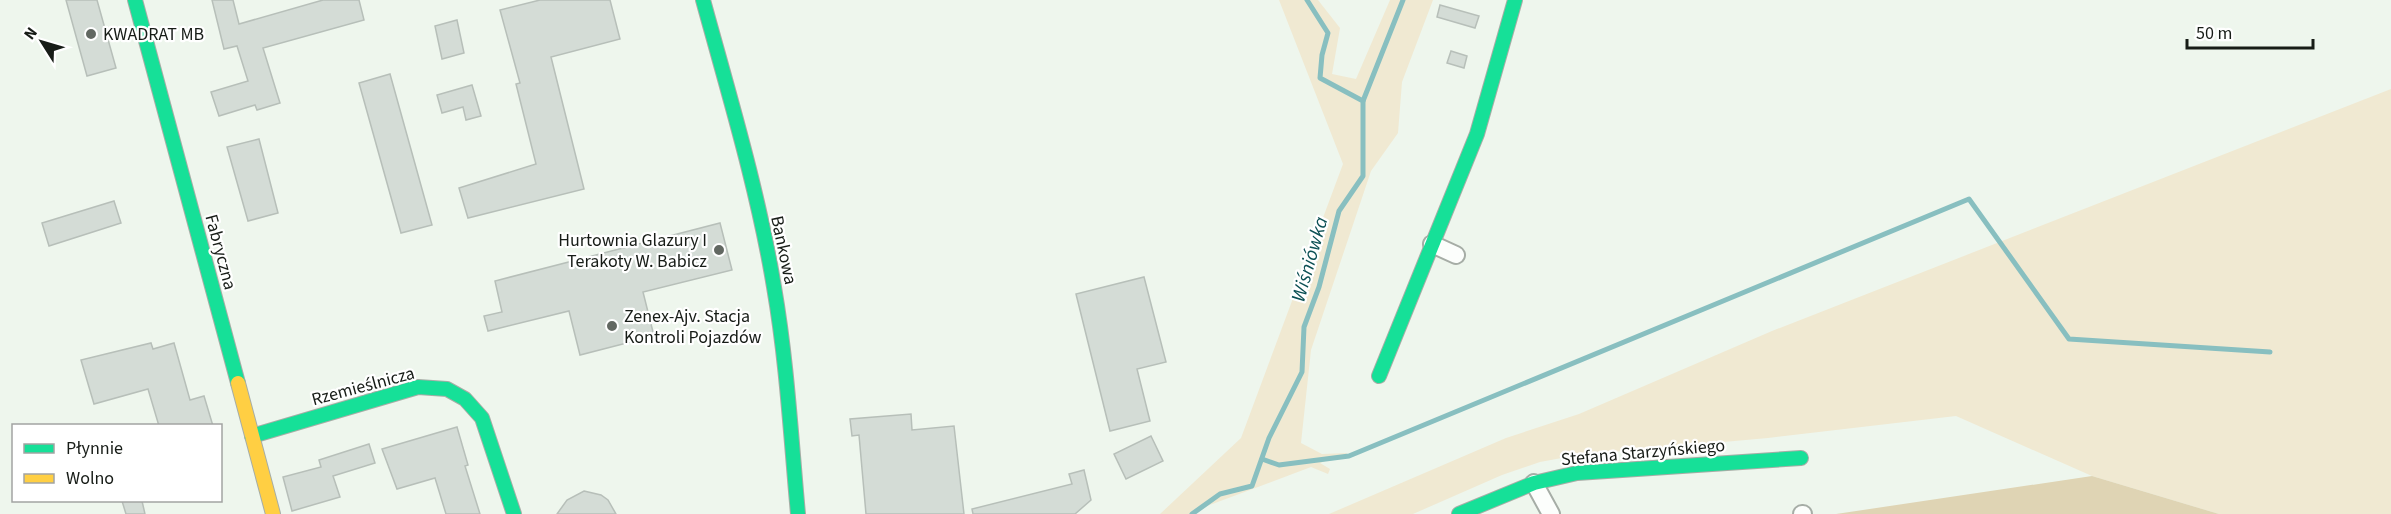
<svg xmlns="http://www.w3.org/2000/svg" width="2391" height="514" viewBox="0 0 2391 514" font-family="'Source Sans 3',sans-serif">
  <style>
    .green { fill: #f0e9d2 }
    .forest { fill: #dfd4b4 }
    .lines { fill: none; stroke-linecap: round; stroke-linejoin: round }
    .stream { stroke: #88bfc0; stroke-width: 5 }
    .building { fill: #d4dcd6; stroke: #b7bfb9; stroke-width: 1.5 }
    .street-casing { stroke: #a6ada6; stroke-width: 20 }
    .fast-casing { stroke: #a6ada6; stroke-width: 16 }
    .slow-casing { stroke: #a6ada6; stroke-width: 16 }
    .street { stroke: #fcfefc; stroke-width: 16 }
    .fast { stroke: #16e098; stroke-width: 14 }
    .slow { stroke: #ffcf43; stroke-width: 14 }
    .poi-dot { fill: #626862; stroke: #fff; stroke-width: 2 }
    .labels { text-anchor: middle; stroke-width: 4.5; stroke-linejoin: round; paint-order: stroke }
    .poi-label { font-size: 18px; fill: #171c17; stroke: #fff; text-anchor: start }
    .street-label { font-size: 18px; fill: #171c17; stroke: #fff }
    .water-label { font-size: 20px; font-style: italic; fill: #0c5054; stroke: #fff }
  </style>
  <rect width="100%" height="100%" fill="#eef6ed"/>
  <g class="green">
    <path d="M 1279,0 L 1318,0 L 1340,28 L 1332,74 L 1356,79 L 1390,0 L 1433,0 L 1402,82 L 1398,133 L 1371,171 L 1311,350 L 1301,443 L 1322,454 L 1348,453 L 1320,463 L 1330,469 L 1328,474 L 1311,467 L 1207,506 L 1195,514 L 1160,514 L 1241,438 L 1343,164 Z"/>
    <path d="M 2391,89 L 2391,514 L 2219,514 L 2092,476 L 1956,416 L 1768,438 L 1578,455 L 1540,462 L 1502,475 L 1413,514 L 1329,514 L 1506,438 L 1579,414 L 1772,331 Z"/>
  </g>
  <path class="forest" d="M 2092,476 L 2219,514 L 1836,514 Z"/>
  <g class="lines">
    <g class="stream">
      <path d="M 1363,101 L 1403,0"/>
      <path d="M 1262,459 L 1279,465 L 1349,456 L 1969,199 L 2069,339 L 2270,352"/>
      <path d="M 1192,514 L 1220,494 L 1252,486 L 1269,438 L 1302,372 L 1304,327 L 1319,287 L 1339,211 L 1363,176 L 1363,101 L 1320,78 L 1322,55 L 1328,33 L 1307,0"/>
    </g>
  </g>
  <g class="building">
    <path d="M 66,0 L 97,0 L 116,68 L 87,76 Z"/>
    <path d="M 212,0 L 233,0 L 239,24 L 323,0 L 359,0 L 364,20 L 263,48 L 280,103 L 257,110 L 255,105 L 219,116 L 211,92 L 248,81 L 237,46 L 224,49 Z"/>
    <path d="M 540,0 L 610,0 L 620,39 L 551,57 L 584,189 L 468,218 L 459,188 L 536,164 L 516,84 L 520,83 L 500,10 Z"/>
    <path d="M 1440,5 L 1479,16 L 1475,28 L 1437,17 Z"/>
    <path d="M 457,20 L 464,53 L 442,59 L 435,26 Z"/>
    <path d="M 1451,51 L 1467,56 L 1464,68 L 1447,63 Z"/>
    <path d="M 390,74 L 432,225 L 401,233 L 359,83 Z"/>
    <path d="M 472,85 L 481,116 L 466,120 L 463,107 L 442,113 L 437,95 Z"/>
    <path d="M 259,139 L 278,213 L 248,221 L 227,147 Z"/>
    <path d="M 114,201 L 121,223 L 49,246 L 42,223 Z"/>
    <path d="M 720,223 L 732,270 L 643,292 L 654,336 L 580,355 L 569,311 L 488,331 L 484,316 L 502,312 L 495,281 Z"/>
    <path d="M 1144,277 L 1166,362 L 1137,369 L 1150,421 L 1110,431 L 1076,294 Z"/>
    <path d="M 151,343 L 153,349 L 174,343 L 190,400 L 204,396 L 213,426 L 159,426 L 148,389 L 94,404 L 81,360 Z"/>
    <path d="M 911,414 L 912,430 L 954,426 L 964,514 L 866,514 L 859,435 L 852,436 L 850,419 Z"/>
    <path d="M 457,427 L 468,465 L 465,466 L 480,514 L 446,514 L 435,478 L 397,489 L 382,449 Z"/>
    <path d="M 1151,436 L 1163,461 L 1126,479 L 1114,454 Z"/>
    <path d="M 369,444 L 375,463 L 333,476 L 340,497 L 292,511 L 283,477 L 321,467 L 319,460 Z"/>
    <path d="M 1084,470 L 1091,500 L 1075,514 L 973,514 L 972,509 L 1072,484 L 1069,474 Z"/>
    <path d="M 584,491 L 601,495 L 608,500 L 616,514 L 557,514 L 567,500 Z"/>
    <path d="M 122,501 L 142,501 L 145,514 L 126,514 Z"/>
  </g>
  <g class="lines">
    <defs>
      <g id="street">
        <path d="M 1432,244 L 1456,255"/>
        <path d="M 1534,483 L 1551,514"/>
        <path d="M 1802,514 L 1803,514"/>
      </g>
      <g id="fast">
        <path d="M 135,0 L 238,383"/>
        <path d="M 703,0 C 729,95 758,190 774,287 C 787,362 791,438 798,514"/>
        <path d="M 1379,376 L 1477,134 L 1515,0"/>
        <path d="M 252,436 L 418,387 L 447,389 L 465,399 L 482,418 L 514,514"/>
        <path d="M 1459,514 L 1534,483 L 1577,473 L 1801,458"/>
      </g>
      <path id="slow" d="M 238,383 L 273,514"/>
    </defs>
    <use href="#street" class="street-casing"/>
    <use href="#fast" class="fast-casing"/>
    <use href="#slow" class="slow-casing"/>
    <use href="#street" class="street"/>
    <use href="#fast" class="fast"/>
    <use href="#slow" class="slow"/>
  </g>
  <g class="poi-dot">
    <circle cx="91" cy="34" r="6"/>
    <circle cx="719" cy="250" r="6"/>
    <circle cx="612" cy="326" r="6"/>
  </g>
  <g class="labels">
    <g class="poi-label">
      <text x="103" y="40">KWADRAT MB</text>
      <text x="707" y="246" text-anchor="end">Hurtownia Glazury I<tspan x="707" dy="21">Terakoty W. Babicz</tspan></text>
      <text x="624" y="322">Zenex-Ajv. Stacja<tspan x="624" dy="21">Kontroli Pojazdów</tspan></text>
    </g>
    <g class="street-label">
      <text transform="translate(784 250) rotate(78)" y="6">Bankowa</text>
      <text transform="translate(221 252) rotate(75)" y="6">Fabryczna</text>
      <text transform="translate(363 386) rotate(-15)" y="6">Rzemieślnicza</text>
      <text transform="translate(1643 452) rotate(-5)" y="6">Stefana Starzyńskiego</text>
    </g>
    <g class="water-label">
      <text transform="translate(1309 259) rotate(-74)" y="7">Wiśniówka</text>
    </g>
  </g>
  <rect x="12" y="424" width="210" height="78" fill="#ffffff" stroke="#a2a4a2" stroke-width="1.5"/>
  <rect x="24" y="444" width="30" height="9" fill="#16e098" stroke="#a2a4a2" stroke-width="1.5"/>
  <text x="66" y="454" font-size="18" fill="#171c17">Płynnie</text>
  <rect x="24" y="474" width="30" height="9" fill="#ffcf43" stroke="#a2a4a2" stroke-width="1.5"/>
  <text x="66" y="484" font-size="18" fill="#171c17">Wolno</text>
  <g transform="translate(42 42) rotate(307)" stroke="#ffffff" stroke-width="4.5" paint-order="stroke">
  <path d="M0-4.5L10 22L0 15L-10 22Z" fill="#171c17"/>
  <text y="-9" font-size="16" font-weight="bold" text-anchor="middle" fill="#171c17">N</text>
  </g>
  <path d="M2187 39v9h126v-9" fill="none" stroke="#171c17" stroke-width="3"/>
  <text x="2196" y="39" font-size="18" fill="#171c17" stroke="#ffffff" stroke-width="4.5" paint-order="stroke">50 m</text>
</svg>
